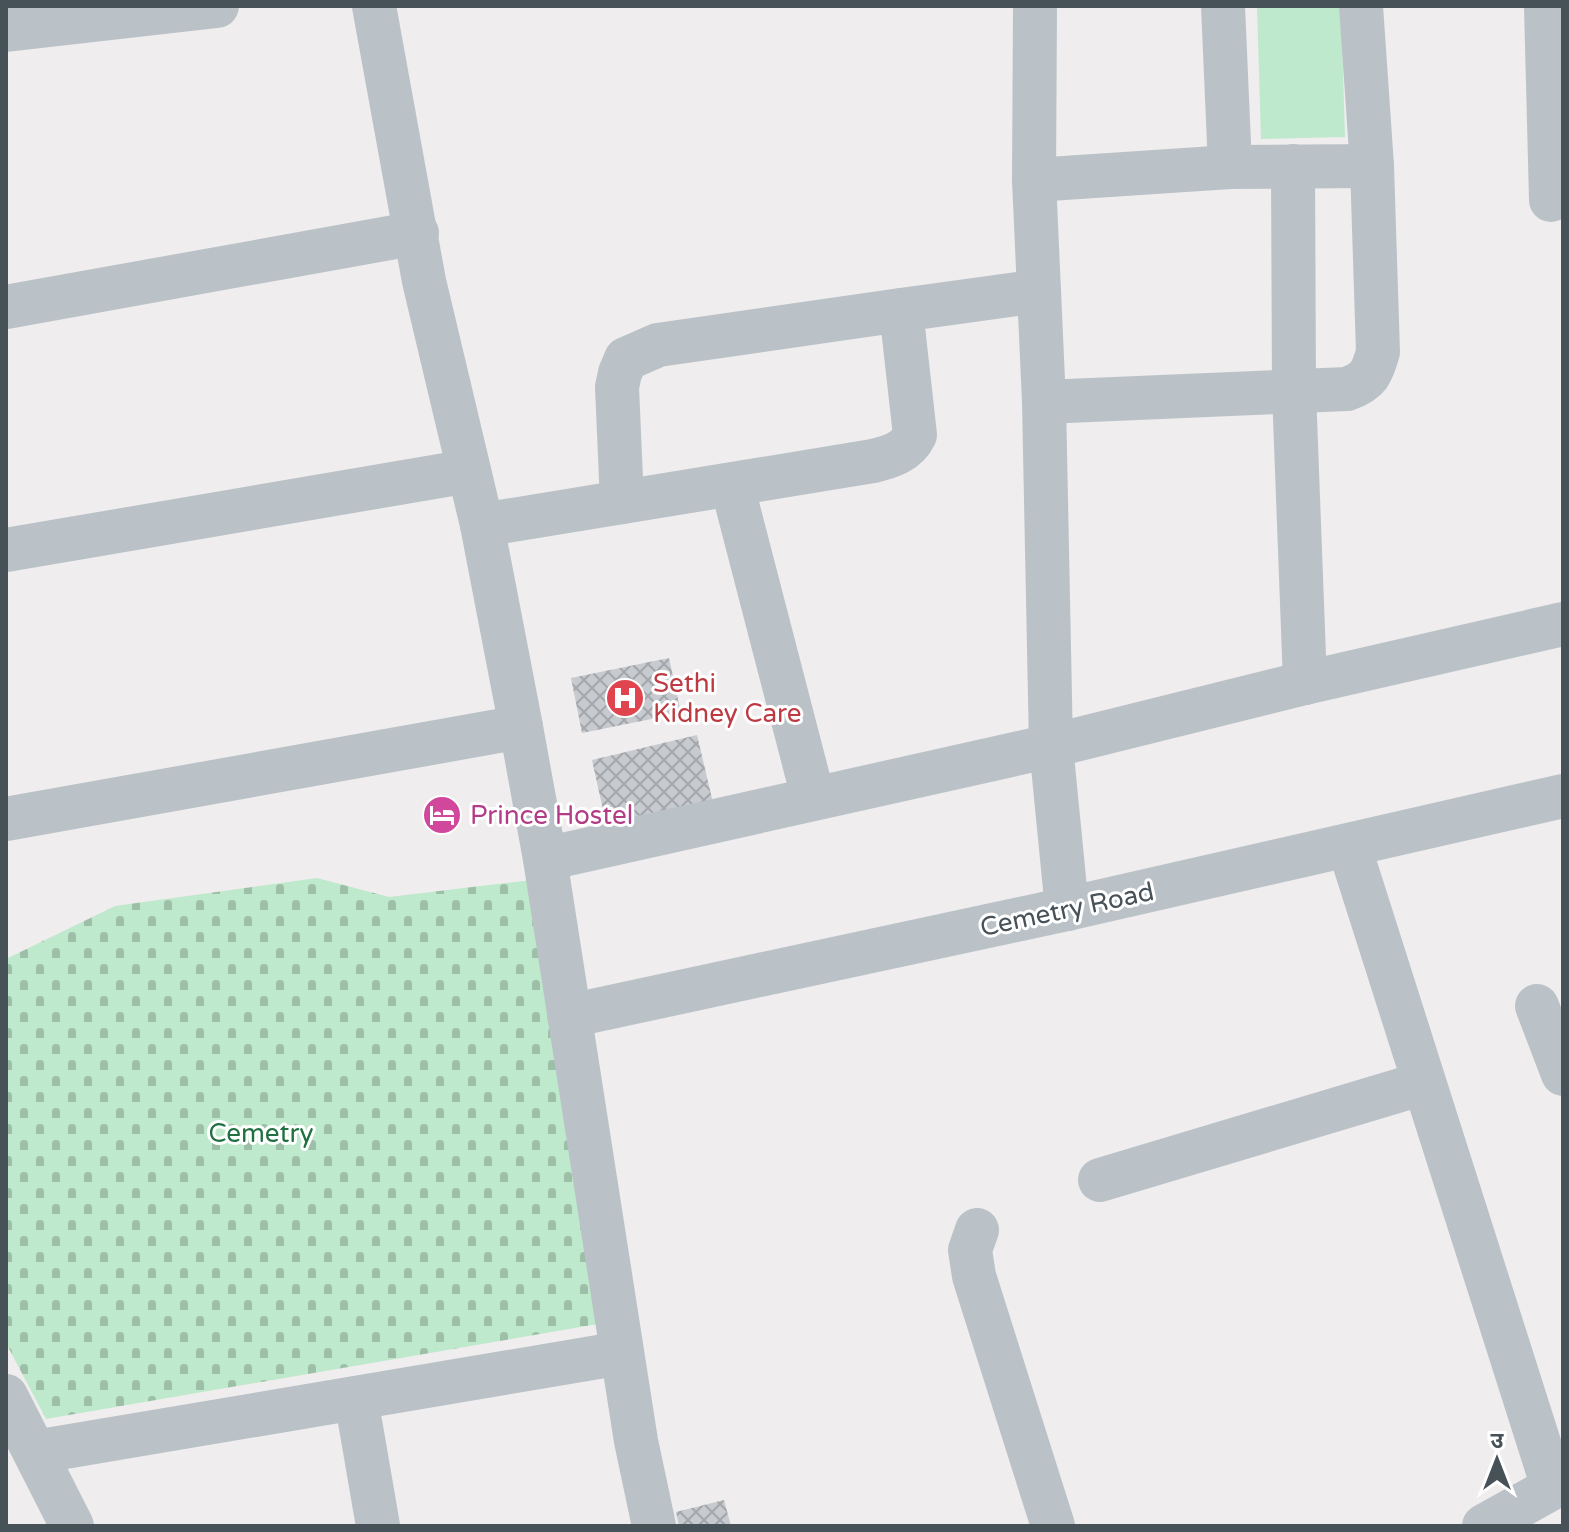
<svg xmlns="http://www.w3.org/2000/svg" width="1569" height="1532" viewBox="0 0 1569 1532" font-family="'Varela Round','Noto Sans Devanagari',sans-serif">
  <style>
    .cemetery { fill: url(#cemetery-stones) }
    .green { fill: #bfe9cc }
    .building { fill: url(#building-cross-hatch) }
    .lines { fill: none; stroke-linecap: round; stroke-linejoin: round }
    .minor { stroke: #bac2c8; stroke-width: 44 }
    .labels { text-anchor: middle; stroke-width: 6; stroke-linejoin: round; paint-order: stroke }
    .health-label { font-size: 26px; fill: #be3a42; stroke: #fff; text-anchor: start }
    .hotel-label { font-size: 26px; fill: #b23c85; stroke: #fff; text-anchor: start }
    .street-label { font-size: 26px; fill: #475158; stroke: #fff }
    .park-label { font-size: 26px; fill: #217041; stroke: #fff }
  </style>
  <defs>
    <pattern id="cemetery-stones" width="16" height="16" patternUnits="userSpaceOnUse" patternTransform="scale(2)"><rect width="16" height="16" fill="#bfe9cc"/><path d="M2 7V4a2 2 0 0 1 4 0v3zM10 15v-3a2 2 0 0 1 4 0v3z" fill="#9dbfa8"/></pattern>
    <pattern id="building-cross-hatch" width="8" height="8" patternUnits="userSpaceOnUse" patternTransform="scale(2)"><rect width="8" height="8" fill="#c7cacf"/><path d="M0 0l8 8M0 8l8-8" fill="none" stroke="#a3a6ab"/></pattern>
  </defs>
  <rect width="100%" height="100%" fill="#efeded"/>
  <path class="cemetery" d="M 317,878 L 389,897 L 532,880 L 598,1324 L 46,1419 L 6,1343 L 6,959 L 115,906 Z"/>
  <path class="green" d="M 1257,6 L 1341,6 L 1345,137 L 1261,139 Z"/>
  <g class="building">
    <path d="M 669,658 L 681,713 L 582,733 L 571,678 Z"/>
    <path d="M 697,735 L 714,807 L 608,832 L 592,760 Z"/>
    <path d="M 724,1500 L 731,1526 L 679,1526 L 676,1512 Z"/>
  </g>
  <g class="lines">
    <g class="minor">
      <path d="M 374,6 L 424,281 L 482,525 L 521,727 L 545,859 L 636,1441 L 654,1526"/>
      <path d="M 1035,6 L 1034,180 L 1044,402 L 1051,746 L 1067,909"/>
      <path d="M 1546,6 L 1551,200"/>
      <path d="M 6,30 L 217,6"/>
      <path d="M 1293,166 L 1294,391 L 1305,683"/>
      <path d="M 1230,167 L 1372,166 L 1361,6"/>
      <path d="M 1034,180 L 1230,167 L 1223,6"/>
      <path d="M 6,307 L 417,233"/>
      <path d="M 1044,402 L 1347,389 C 1369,381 1372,373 1378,352 L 1372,166"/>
      <path d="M 732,485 L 813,797"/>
      <path d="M 622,502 L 617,387 L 620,373 L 626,359 L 658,345 L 901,310"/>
      <path d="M 482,525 L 873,461 C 890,457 907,452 915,435 L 901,310 L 1039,291"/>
      <path d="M 6,550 L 469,471"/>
      <path d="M 6,819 L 521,727"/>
      <path d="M 1349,846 L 1553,1487"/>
      <path d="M 545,859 L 1051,746 L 1305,683 L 1563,624"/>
      <path d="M 1537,1006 L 1563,1074"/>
      <path d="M 569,1016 L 1067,909 L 1563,796"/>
      <path d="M 1100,1180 L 1424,1083"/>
      <path d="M 977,1230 L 970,1250 L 974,1276 L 1053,1526"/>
      <path d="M 6,1396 L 72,1526"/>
      <path d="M 356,1398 L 378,1526"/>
      <path d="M 35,1452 L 622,1353"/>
      <path d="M 1484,1526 L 1563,1482"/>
    </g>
  </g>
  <defs>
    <symbol id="hospital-disc" viewBox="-11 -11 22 22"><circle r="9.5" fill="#e0444e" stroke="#fff"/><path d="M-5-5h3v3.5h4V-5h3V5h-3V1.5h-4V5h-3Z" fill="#fff"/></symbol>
    <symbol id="hotel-disc" viewBox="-11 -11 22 22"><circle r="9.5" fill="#d1479c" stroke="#fff"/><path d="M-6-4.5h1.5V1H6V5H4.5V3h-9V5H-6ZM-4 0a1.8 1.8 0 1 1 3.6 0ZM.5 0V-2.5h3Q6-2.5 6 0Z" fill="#fff"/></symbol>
  </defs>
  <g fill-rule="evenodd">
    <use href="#hospital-disc" x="603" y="676" width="44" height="44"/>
    <use href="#hotel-disc" x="420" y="793" width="44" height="44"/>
  </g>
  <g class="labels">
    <g class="health-label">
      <text x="653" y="692">Sethi<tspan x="653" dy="30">Kidney Care</tspan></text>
    </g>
    <g class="hotel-label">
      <text x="470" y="824">Prince Hostel</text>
    </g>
    <g class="street-label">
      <text transform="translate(1067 909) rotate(-12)" y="9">Cemetry Road</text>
    </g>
    <g class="park-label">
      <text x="261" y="1142">Cemetry</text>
    </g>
  </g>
  <rect width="1569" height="1532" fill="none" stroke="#475158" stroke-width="16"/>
  <g transform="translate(1497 1460)" stroke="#ffffff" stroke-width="6" paint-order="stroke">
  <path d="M0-6L14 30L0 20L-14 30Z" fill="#475158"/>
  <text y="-12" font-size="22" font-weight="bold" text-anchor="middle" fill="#475158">उ</text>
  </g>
</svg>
